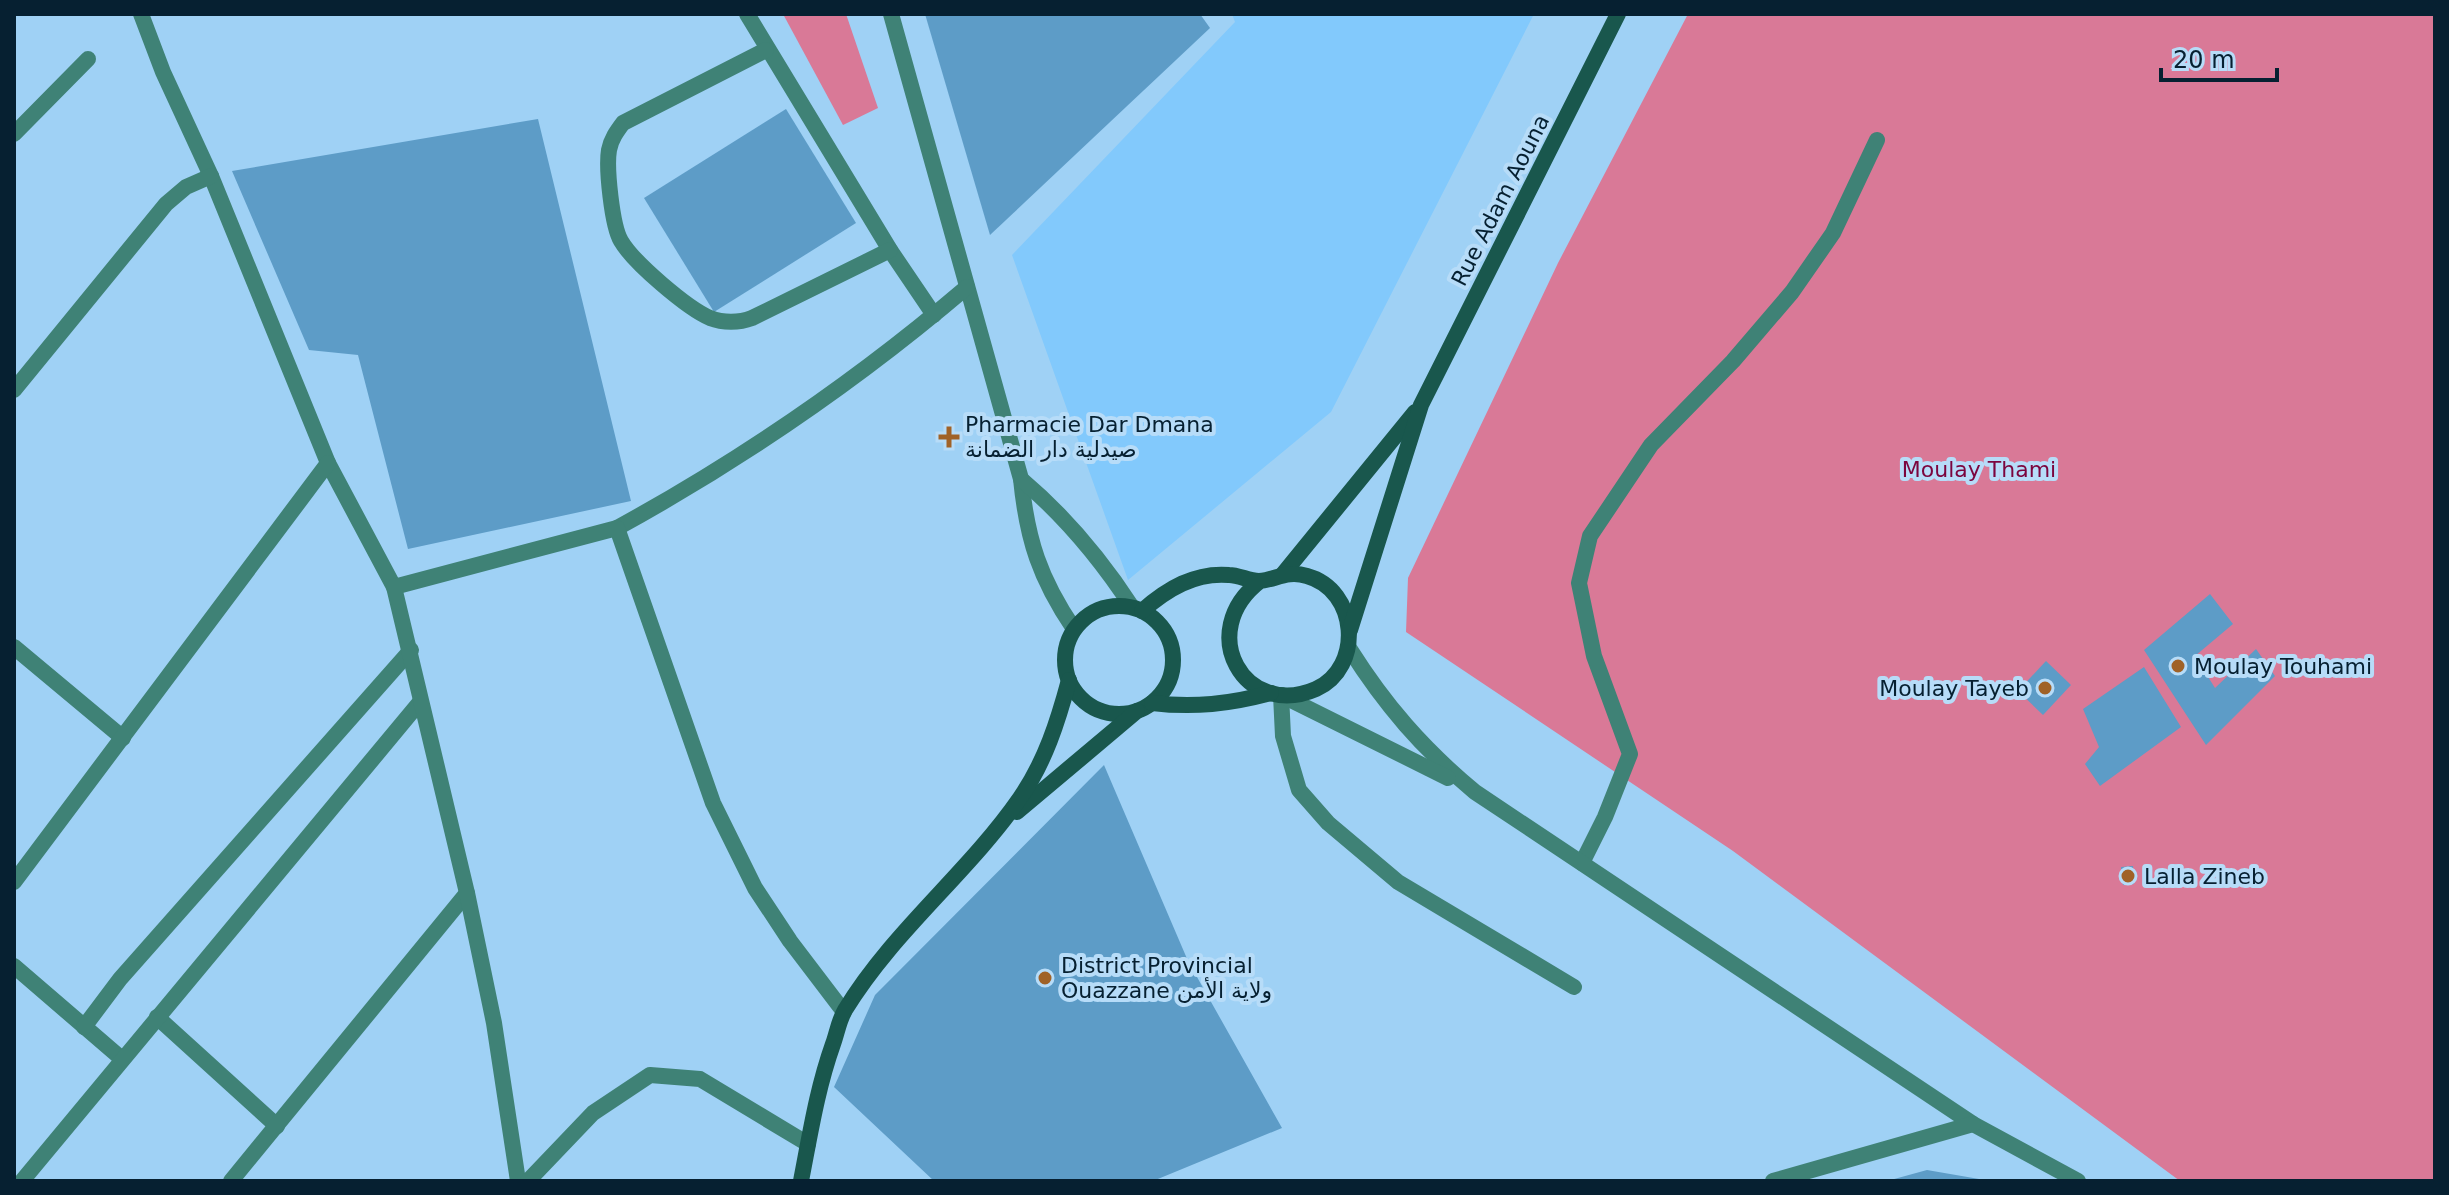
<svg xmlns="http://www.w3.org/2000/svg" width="2449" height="1195" viewBox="0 0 2449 1195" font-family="'DejaVu Sans','Noto Sans Arabic',sans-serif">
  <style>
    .built { fill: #82c9fc }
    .green { fill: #d97997 }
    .building { fill: #5d9cc7 }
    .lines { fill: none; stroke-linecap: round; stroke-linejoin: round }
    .service { stroke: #3f8276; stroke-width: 16 }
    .minor { stroke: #3f8276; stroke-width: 16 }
    .secondary { stroke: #19574d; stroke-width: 16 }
    .poi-dot { fill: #a06227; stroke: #b7dcf8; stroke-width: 3 }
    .labels { text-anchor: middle; stroke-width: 8; stroke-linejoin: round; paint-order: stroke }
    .street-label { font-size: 22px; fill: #062031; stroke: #b7dcf8 }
    .poi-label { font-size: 22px; fill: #062031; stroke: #b7dcf8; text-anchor: start }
    .park-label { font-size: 22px; fill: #7b053e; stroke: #b7dcf8 }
  </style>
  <rect width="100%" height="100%" fill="#9fd1f5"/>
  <path class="built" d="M 1232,14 L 1534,14 L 1331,412 L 1128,580 L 1012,255 L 1235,22 Z"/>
  <g class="green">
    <path d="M 783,14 L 846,14 L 878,108 L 843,125 Z"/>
    <path d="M 1688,14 L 2435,14 L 2435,1181 L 2180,1181 L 1733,851 L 1406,632 L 1408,578 L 1558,263 Z"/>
  </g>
  <g class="building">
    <path d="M 925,14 L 1200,14 L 1210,28 L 990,235 Z"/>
    <path d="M 786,109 L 856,223 L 714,312 L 644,198 Z"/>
    <path d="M 538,119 L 631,501 L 408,549 L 358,355 L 309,350 L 232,171 Z"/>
    <path d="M 2210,594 L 2233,624 L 2195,656 L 2215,688 L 2256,649 L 2275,676 L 2206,745 L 2144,650 Z"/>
    <path d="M 2046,661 L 2071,685 L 2043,715 L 2018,691 Z"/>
    <path d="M 2144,667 L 2181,727 L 2100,786 L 2085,764 L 2099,747 L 2083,709 Z"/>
    <path d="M 1104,765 L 1188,961 L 1282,1128 L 1153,1181 L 934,1181 L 834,1087 L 875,995 Z"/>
    <path d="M 2133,866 L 2134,884 L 2123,885 L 2121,867 Z"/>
    <path d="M 1927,1170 L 1979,1179 L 1979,1181 L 1887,1181 Z"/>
  </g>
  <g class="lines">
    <g class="service">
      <path d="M 1281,695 L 1283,736 L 1299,790 L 1328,823 L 1398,882 L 1574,987"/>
      <path d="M 1582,863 L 1605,817 L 1630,754 L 1594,656 L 1579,583 L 1590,536 L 1651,445 L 1733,361 L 1792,292 L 1833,233 L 1877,140"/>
    </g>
    <g class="minor">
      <path d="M 141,14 L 163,72 L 211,176 L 328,463 L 394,587"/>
      <path d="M 747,14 L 890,250 L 934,315"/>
      <path d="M 891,14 L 1021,479 C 1027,540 1040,579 1074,629"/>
      <path d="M 766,50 L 623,123 C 617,131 611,139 609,150 C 606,168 612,226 621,241 C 634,263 687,308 710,318 C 723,323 739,323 752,318 L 890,250"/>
      <path d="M 14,134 L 88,59"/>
      <path d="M 14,390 L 166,204 L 186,187 L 211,176"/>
      <path d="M 1021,479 C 1066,517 1100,558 1132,607"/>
      <path d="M 617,528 C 741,460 859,379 967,287"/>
      <path d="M 14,647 L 123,738"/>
      <path d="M 1349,648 C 1385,705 1422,748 1475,792 L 1973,1124 L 2078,1181"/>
      <path d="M 1281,695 L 1448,778"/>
      <path d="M 14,882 L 328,463"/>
      <path d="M 14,966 L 122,1059"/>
      <path d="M 157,1017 L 277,1126"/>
      <path d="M 84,1027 L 120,979 L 411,650"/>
      <path d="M 22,1181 L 420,702"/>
      <path d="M 231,1181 L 467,893"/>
      <path d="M 518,1181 L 494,1023 L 467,893 L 394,587 L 617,528 L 713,803 L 755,888 L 790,941 L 844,1012"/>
      <path d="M 528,1181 L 593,1113 L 650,1075 L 700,1079 L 808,1144"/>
      <path d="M 1773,1181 L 1973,1124"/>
    </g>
    <g class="secondary">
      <path d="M 1283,574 L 1415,412"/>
      <circle cx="1119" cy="660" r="54"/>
      <path d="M 1142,611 C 1167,589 1195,572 1229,575 C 1239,575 1249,581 1259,581 C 1276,580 1286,570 1307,576 C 1358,590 1364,667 1316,689 C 1245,720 1194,632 1260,581"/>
      <path d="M 1350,630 L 1421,405 L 1618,14"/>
      <path d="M 1152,703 C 1194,708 1230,704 1271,693"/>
      <path d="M 1017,812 L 1137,711"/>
      <path d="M 801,1181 C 810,1135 817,1089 833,1044 C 837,1033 839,1020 845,1010 C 893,931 968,873 1020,798 C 1045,762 1058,721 1069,680"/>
    </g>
  </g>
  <g class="poi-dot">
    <path d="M945 425h8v8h8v8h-8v8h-8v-8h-8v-8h8z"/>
    <circle cx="2178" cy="666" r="8"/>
    <circle cx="2045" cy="688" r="8"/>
    <circle cx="2128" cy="876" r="8"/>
    <circle cx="1045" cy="978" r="8"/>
  </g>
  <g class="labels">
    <g class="street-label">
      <text transform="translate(1500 200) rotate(-63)" y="8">Rue Adam Aouna</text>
    </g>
    <g class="poi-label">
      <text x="965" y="432">Pharmacie Dar Dmana<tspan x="965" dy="25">صيدلية دار الضمانة</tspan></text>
      <text x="2194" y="674">Moulay Touhami</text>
      <text x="2029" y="696" text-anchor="end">Moulay Tayeb</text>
      <text x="2144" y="884">Lalla Zineb</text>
      <text x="1061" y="973">District Provincial<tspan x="1061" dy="25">Ouazzane ولاية الأمن</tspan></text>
    </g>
    <g class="park-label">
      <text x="1979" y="477">Moulay Thami</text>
    </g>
  </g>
  <rect width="2449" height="1195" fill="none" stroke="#062031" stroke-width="32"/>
  <path d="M2161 68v12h116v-12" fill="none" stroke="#062031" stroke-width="4"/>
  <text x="2173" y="68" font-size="24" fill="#062031" stroke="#b7dcf8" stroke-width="6" paint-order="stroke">20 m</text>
</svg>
